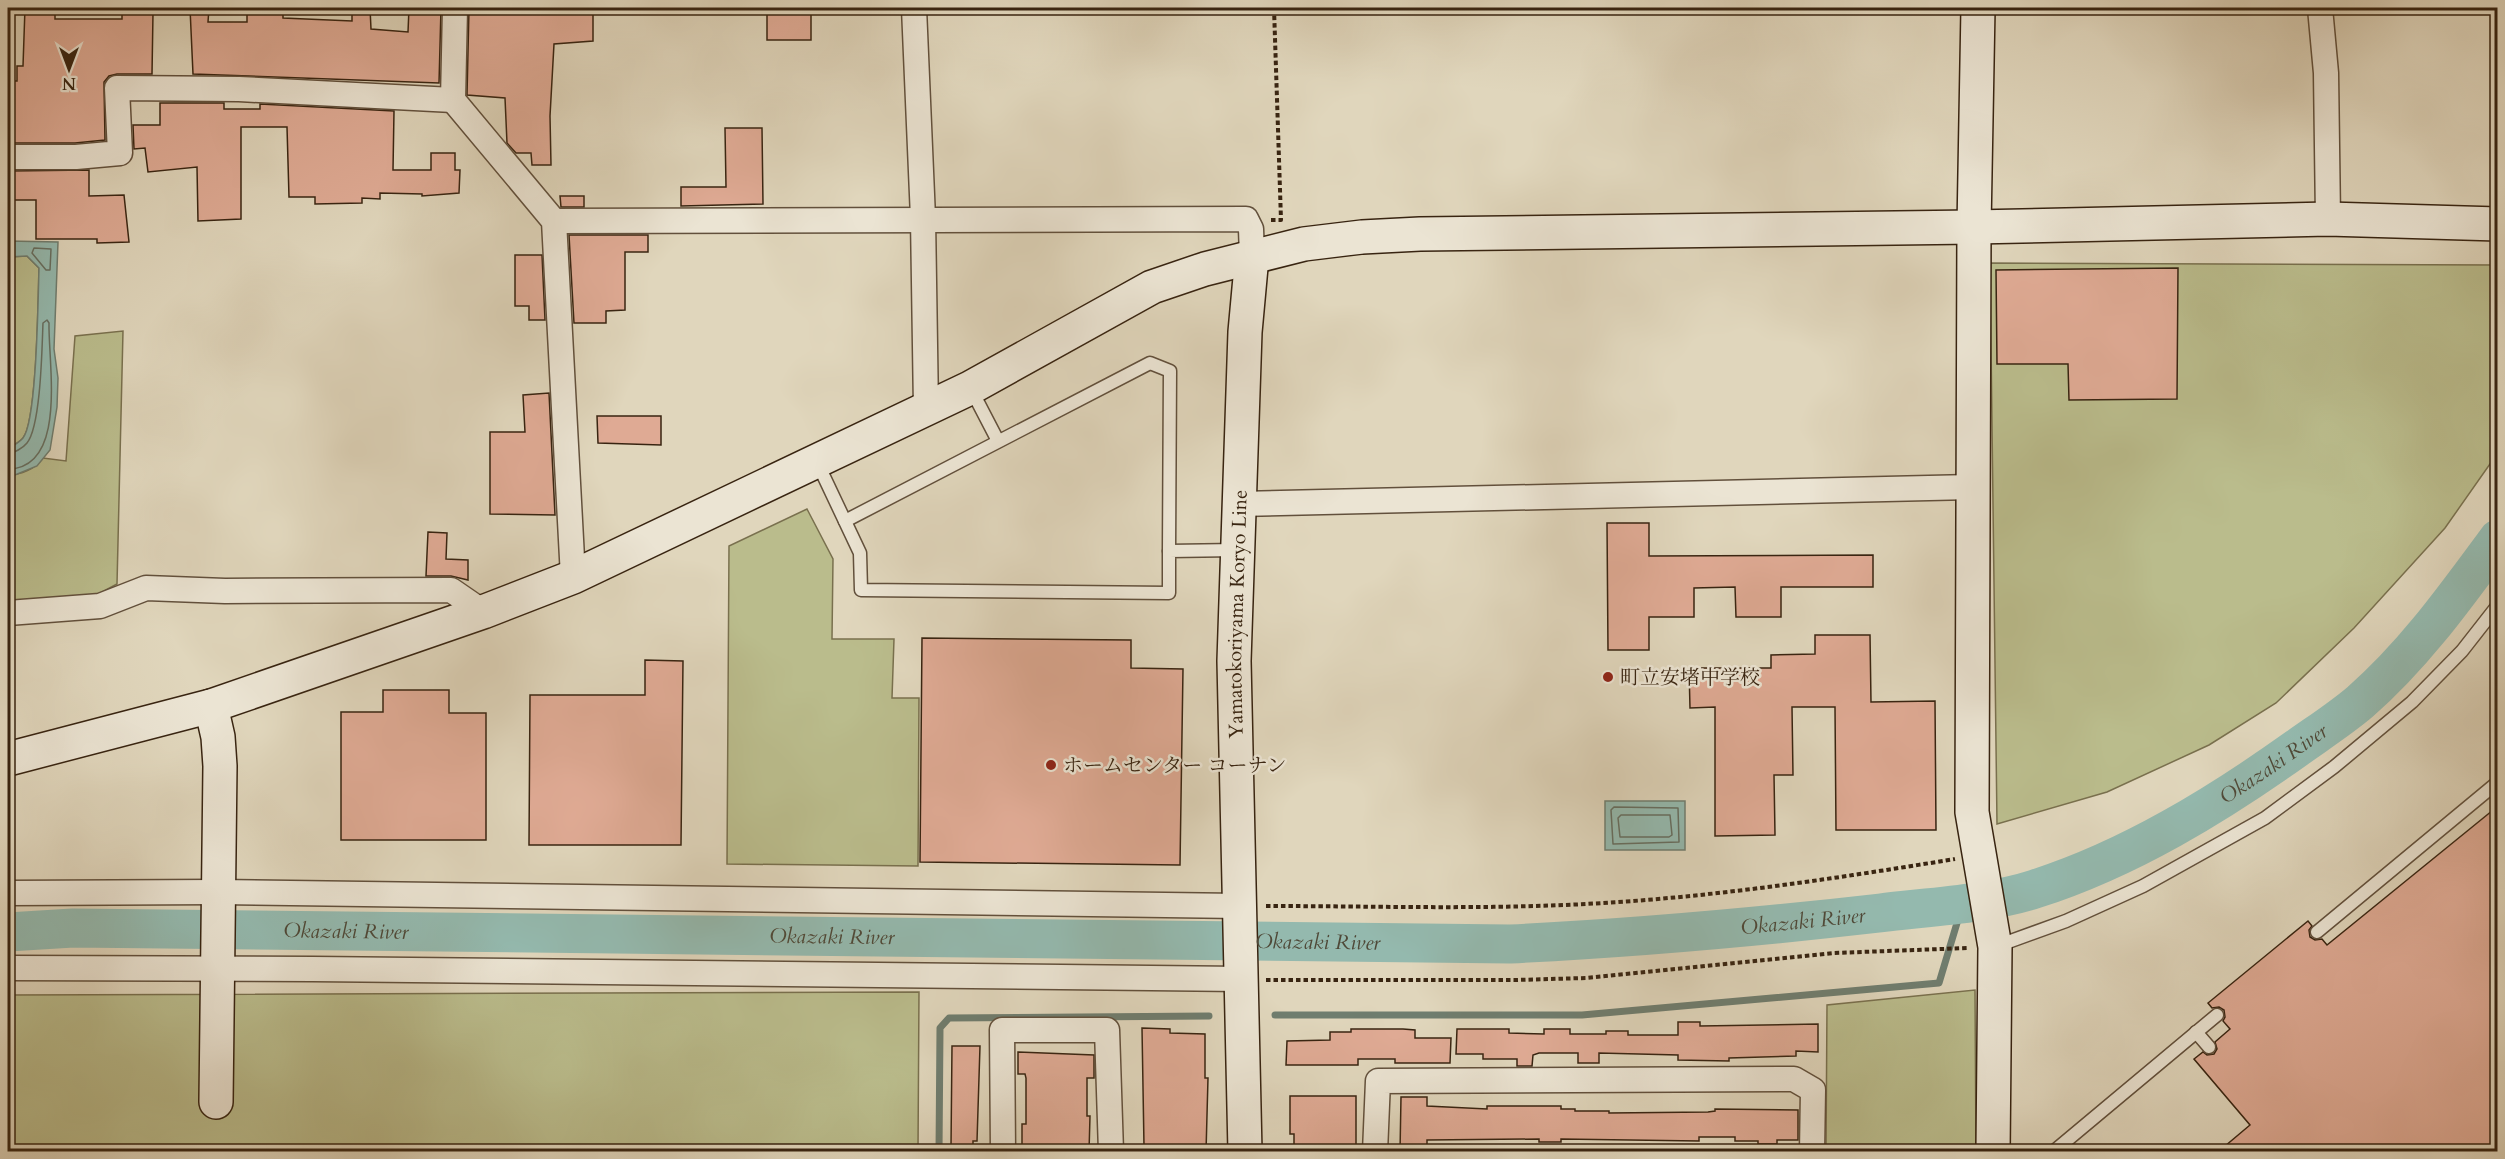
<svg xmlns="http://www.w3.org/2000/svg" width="2505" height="1159" viewBox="0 0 2505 1159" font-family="Cardo,'Noto Serif JP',serif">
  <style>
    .green { fill: #babc8c; stroke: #79704e; stroke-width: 1.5 }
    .water { fill: #94b9ae; stroke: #6f7d6f; stroke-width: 1.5 }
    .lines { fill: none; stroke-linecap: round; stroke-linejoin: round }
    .shore { stroke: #666e60; stroke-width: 1.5 }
    .stream { stroke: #6f7d6f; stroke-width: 7 }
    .river { stroke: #94b9ae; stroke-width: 39 }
    .building { fill: #dfaa94; stroke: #382411; stroke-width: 1.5 }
    .lane-casing { stroke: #62503c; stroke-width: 15 }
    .street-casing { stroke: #62503c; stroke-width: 27 }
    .secondary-casing { stroke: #382411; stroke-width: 36 }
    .path { stroke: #382411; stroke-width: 4; stroke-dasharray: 4.5 3; stroke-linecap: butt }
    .lane { stroke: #ebe4d3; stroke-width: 12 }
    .street { stroke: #ebe4d3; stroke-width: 24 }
    .secondary { stroke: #ebe4d3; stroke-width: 33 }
    .poi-dot { fill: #8f2418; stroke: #ebe4d3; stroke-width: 2 }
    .labels { text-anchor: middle; stroke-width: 5; stroke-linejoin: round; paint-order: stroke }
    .street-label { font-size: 20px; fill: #382411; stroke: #ebe4d3 }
    .poi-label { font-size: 20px; fill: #382411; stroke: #ebe4d3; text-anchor: start }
    .water-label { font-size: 21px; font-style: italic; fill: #4f4938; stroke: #ebe4d3 }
  </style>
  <rect width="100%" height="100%" fill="#e0d6bc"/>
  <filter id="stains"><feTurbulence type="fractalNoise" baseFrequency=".00333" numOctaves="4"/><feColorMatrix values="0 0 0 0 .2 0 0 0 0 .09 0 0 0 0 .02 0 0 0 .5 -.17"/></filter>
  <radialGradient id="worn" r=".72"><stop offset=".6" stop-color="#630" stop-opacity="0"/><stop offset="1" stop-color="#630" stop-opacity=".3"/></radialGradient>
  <g class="green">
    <path d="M 27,256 L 39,268 C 38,297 37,421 23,438 C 19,443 12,446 8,449 L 8,257 Z"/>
    <path d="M 1990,263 L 2498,265 L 2497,454 L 2445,528 L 2354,628 L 2276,703 L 2209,745 L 2107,792 L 1997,824 Z"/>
    <path d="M 123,331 L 117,584 L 91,598 L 8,604 L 8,475 C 21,475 35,469 43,458 L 66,461 L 75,336 Z"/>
    <path d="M 807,509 L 833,559 L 832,639 L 894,639 L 892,698 L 919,698 L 918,866 L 727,864 L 729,546 Z"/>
    <path d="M 1975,990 L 1976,1151 L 1826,1151 L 1827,1005 Z"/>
    <path d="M 919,992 L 918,1151 L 8,1151 L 8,995 Z"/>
  </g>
  <g class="water">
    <path d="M 8,241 L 58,242 L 54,349 L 58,378 L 57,407 L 50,450 L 37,466 L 15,475 L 8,475 L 8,449 C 12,446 19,443 23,438 C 37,421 38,297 39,268 L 27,256 L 8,257 Z"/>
    <rect x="1605" y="801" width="80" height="49"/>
  </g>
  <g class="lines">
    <g class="shore">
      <path d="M 34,248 L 51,249 L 50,270 L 46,270 L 32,253 Z"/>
      <path d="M 8,454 C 14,453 23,448 27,443 C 41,426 42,346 43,323 L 47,320 L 49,323 C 48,363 68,468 8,469"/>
      <path d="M 1614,807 L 1678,808 L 1679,842 L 1613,844 L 1611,810 Z"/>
      <path d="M 1621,815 L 1670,815 L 1672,835 L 1669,837 L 1620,837 L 1618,818 Z"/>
    </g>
    <g class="stream">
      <path d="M 1275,1015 L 1582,1015 L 1939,983 L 1963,903"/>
      <path d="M 939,1152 L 940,1028 L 949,1018 L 1209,1016"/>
    </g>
    <path class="river" id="s1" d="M 8,932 L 73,928 L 1510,944 C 1634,938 1757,927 1880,913 C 1928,907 1989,904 2035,889 C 2129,859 2217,805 2297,748 C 2318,733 2340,719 2360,702 C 2414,655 2456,596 2498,539"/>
  </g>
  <g class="building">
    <path d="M 25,8 L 55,9 L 55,19 L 122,19 L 122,13 L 153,13 L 152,74 L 117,74 L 109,76 L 104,82 L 105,140 L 75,143 L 8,143 L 8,81 L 17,81 L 17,66 L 23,66 Z"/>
    <path d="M 190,8 L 209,8 L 208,22 L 247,22 L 247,9 L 283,9 L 283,18 L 352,21 L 352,8 L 370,8 L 371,29 L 408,32 L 409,8 L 441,8 L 439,83 L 193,74 Z"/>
    <path d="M 469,8 L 554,11 L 554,8 L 593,8 L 593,41 L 554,44 L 550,116 L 551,165 L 532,165 L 531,153 L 516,153 L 507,143 L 505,98 L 467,95 Z"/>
    <rect x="767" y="8" width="44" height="32"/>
    <path d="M 160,103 L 224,103 L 224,109 L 260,109 L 260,104 L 394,111 L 393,170 L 431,170 L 431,153 L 455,153 L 455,170 L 460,170 L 459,193 L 422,196 L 422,194 L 380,193 L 380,199 L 362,198 L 362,203 L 315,204 L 315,197 L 289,197 L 287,127 L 241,127 L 241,219 L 198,221 L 197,167 L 148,172 L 145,148 L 134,149 L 133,125 L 160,125 Z"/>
    <path d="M 725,128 L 762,128 L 763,204 L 681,206 L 681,187 L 726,187 Z"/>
    <path d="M 89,170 L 89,196 L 124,195 L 129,242 L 97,243 L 97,239 L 36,239 L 36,200 L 8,200 L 9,171 Z"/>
    <path d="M 560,196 L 584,196 L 584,207 L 561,207 Z"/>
    <path d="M 569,235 L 648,235 L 648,252 L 625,252 L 625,310 L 606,311 L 606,323 L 574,323 Z"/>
    <path d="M 515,255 L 542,255 L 545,320 L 529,320 L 529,306 L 515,306 Z"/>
    <path d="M 2178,268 L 2177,399 L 2069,400 L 2068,364 L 1997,364 L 1996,270 Z"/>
    <path d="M 549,393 L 555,515 L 490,514 L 490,432 L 525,432 L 523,395 Z"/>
    <path d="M 597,416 L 661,416 L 661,445 L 598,443 Z"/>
    <path d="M 1607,523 L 1649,523 L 1649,556 L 1873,555 L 1873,587 L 1781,587 L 1781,617 L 1736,617 L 1735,587 L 1694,588 L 1694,617 L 1649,617 L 1649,650 L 1608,650 Z"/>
    <path d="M 428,532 L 447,533 L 446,559 L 468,560 L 468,580 L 451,576 L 426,576 Z"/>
    <path d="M 1815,635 L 1870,635 L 1871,702 L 1935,701 L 1936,830 L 1836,830 L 1835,707 L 1792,707 L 1793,775 L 1774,775 L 1775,835 L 1715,836 L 1715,707 L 1690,708 L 1689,668 L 1771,668 L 1771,655 L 1815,654 Z"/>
    <path d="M 922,638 L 1131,640 L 1131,668 L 1183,669 L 1180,865 L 920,862 Z"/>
    <path d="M 645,660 L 683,661 L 681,845 L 529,845 L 530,695 L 645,695 Z"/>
    <path d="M 383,690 L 449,690 L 449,713 L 486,713 L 486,840 L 341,840 L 341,712 L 383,712 Z"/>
    <path d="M 2498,806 L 2498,1152 L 2218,1152 L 2250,1125 L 2194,1059 L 2203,1052 L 2207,1055 L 2214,1054 L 2217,1049 L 2215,1042 L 2230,1029 L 2223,1021 L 2225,1017 L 2224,1010 L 2219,1007 L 2212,1008 L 2208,1003 L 2308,921 L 2312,926 L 2309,930 L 2310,937 L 2315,940 L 2322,939 L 2327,945 Z"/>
    <path d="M 1678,1022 L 1700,1022 L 1700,1026 L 1818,1024 L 1818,1052 L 1796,1051 L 1796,1056 L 1729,1058 L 1729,1061 L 1678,1060 L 1678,1055 L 1599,1053 L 1599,1063 L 1578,1063 L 1578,1053 L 1539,1053 L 1533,1055 L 1532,1066 L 1517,1066 L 1517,1059 L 1483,1059 L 1483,1054 L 1456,1054 L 1457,1029 L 1509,1029 L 1509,1033 L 1544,1034 L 1544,1029 L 1570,1029 L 1570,1034 L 1606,1034 L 1606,1031 L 1628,1031 L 1628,1035 L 1678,1035 Z"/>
    <path d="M 1142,1028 L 1170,1029 L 1170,1033 L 1205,1034 L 1205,1078 L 1208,1078 L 1206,1152 L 1150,1152 L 1150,1146 L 1144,1146 Z"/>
    <path d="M 1351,1029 L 1403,1029 L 1415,1030 L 1415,1038 L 1451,1038 L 1450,1063 L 1395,1063 L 1395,1059 L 1358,1059 L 1358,1065 L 1286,1065 L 1287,1041 L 1330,1040 L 1330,1032 L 1351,1032 Z"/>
    <path d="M 952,1046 L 980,1046 L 977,1141 L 973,1141 L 973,1147 L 951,1147 Z"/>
    <path d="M 1018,1052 L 1094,1055 L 1094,1078 L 1087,1078 L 1087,1116 L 1090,1116 L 1089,1152 L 1022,1152 L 1022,1124 L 1026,1124 L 1026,1078 L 1025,1074 L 1018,1074 Z"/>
    <path d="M 1290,1096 L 1356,1096 L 1356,1149 L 1294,1147 L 1294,1134 L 1290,1134 Z"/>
    <path d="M 1401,1097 L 1427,1097 L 1427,1106 L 1487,1109 L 1487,1106 L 1561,1106 L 1561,1109 L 1575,1109 L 1575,1111 L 1609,1111 L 1609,1113 L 1708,1112 L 1715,1111 L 1715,1109 L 1798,1110 L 1798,1140 L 1777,1140 L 1777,1144 L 1758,1144 L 1758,1141 L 1735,1141 L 1735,1137 L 1699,1137 L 1699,1141 L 1561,1139 L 1561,1142 L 1539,1142 L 1539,1139 L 1427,1140 L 1427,1152 L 1400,1152 Z"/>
  </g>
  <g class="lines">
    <defs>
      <g id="lane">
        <path d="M 971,389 L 998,441"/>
        <path d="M 817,462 L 860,553 L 861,590 L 1169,593 L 1169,551 L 1237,550"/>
        <path d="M 845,521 L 1150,363 L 1170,371 L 1169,551"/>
        <path d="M 2317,932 L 2498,782"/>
        <path d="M 1997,946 L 2066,921 L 2143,886 L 2265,818 L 2334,767 L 2412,702 L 2462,651 L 2498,605"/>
        <path d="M 2196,1032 L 2209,1047"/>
        <path d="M 2053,1152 L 2217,1015"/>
      </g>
      <g id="street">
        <path d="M 455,8 L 453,100 L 554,221 L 573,577"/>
        <path d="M 914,8 L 923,218 L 926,409"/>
        <path d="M 2320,8 L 2326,73 L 2328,219"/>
        <path d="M 8,157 L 76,157 L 120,153 L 117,88 L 239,89 L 453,100"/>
        <path d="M 554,221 L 1246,219 L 1251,229 L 1252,256"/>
        <path d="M 1239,504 L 1972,487"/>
        <path d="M 8,613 L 100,606 L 146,588 L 225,591 L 451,590 L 483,612"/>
        <path d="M 8,893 L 219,892 L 1240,906"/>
        <path d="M 8,968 L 313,969 L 1241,979"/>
        <path d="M 1003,1152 L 1002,1030 L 1107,1030 L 1111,1152"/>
        <path d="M 1375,1152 L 1378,1081 L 1794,1079 L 1813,1090 L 1812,1152"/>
      </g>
      <g id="secondary">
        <path d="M 1978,8 L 1974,227 L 1972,812 L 1995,947 L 1993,1152"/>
        <path d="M 211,706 L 218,737 L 220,766 L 216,1102"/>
        <path d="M 8,759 L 211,706 L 483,612 L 573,577 L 970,388 L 1152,287 L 1205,269 L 1304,244 L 1362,237 L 1420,234 L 1974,227 L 2328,219 L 2498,224"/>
        <path id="s2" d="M 1245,1152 L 1234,661 L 1245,332 L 1252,256"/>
      </g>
    </defs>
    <use href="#lane" class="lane-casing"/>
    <use href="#street" class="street-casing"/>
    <use href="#secondary" class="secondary-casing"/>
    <g class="path">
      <path d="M 1271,220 L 1281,220 L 1274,8"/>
      <path d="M 1266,906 C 1378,906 1491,910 1603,903 C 1721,896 1838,878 1955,859"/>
      <path d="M 1266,980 L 1516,980 L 1586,978 L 1834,953 L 1968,948"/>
    </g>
    <use href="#lane" class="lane"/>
    <use href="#street" class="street"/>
    <use href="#secondary" class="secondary"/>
  </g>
  <g class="poi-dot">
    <circle cx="1608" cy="677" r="6"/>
    <circle cx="1051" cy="765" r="6"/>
  </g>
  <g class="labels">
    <g class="street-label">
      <text dy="7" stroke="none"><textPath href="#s2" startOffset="538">Yamatokoriyama Koryo Line</textPath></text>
    </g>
    <g class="poi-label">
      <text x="1620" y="684">町立安堵中学校</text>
      <text x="1063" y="772">ホームセンター コーナン</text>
    </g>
    <g class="water-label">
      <text dy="7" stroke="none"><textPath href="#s1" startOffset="2301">Okazaki River</textPath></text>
      <text dy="7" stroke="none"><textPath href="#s1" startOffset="1796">Okazaki River</textPath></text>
      <text dy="7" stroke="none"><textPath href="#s1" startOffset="338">Okazaki River</textPath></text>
      <text dy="7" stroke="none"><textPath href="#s1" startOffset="824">Okazaki River</textPath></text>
      <text dy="7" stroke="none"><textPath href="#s1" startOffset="1310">Okazaki River</textPath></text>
    </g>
  </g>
  <rect width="2505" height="1159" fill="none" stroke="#e0d6bc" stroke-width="30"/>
  <rect x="9" y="9" width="2487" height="1141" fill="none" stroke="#382411" stroke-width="3"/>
  <rect x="15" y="15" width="2475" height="1129" fill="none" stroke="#382411" stroke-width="1.5"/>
  <g transform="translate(69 69) rotate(180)" stroke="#ebe4d3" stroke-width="4.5" paint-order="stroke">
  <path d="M0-4.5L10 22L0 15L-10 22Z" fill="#382411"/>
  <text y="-9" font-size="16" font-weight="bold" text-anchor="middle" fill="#382411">N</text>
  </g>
  <rect width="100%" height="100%" filter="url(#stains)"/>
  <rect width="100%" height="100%" fill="url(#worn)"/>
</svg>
